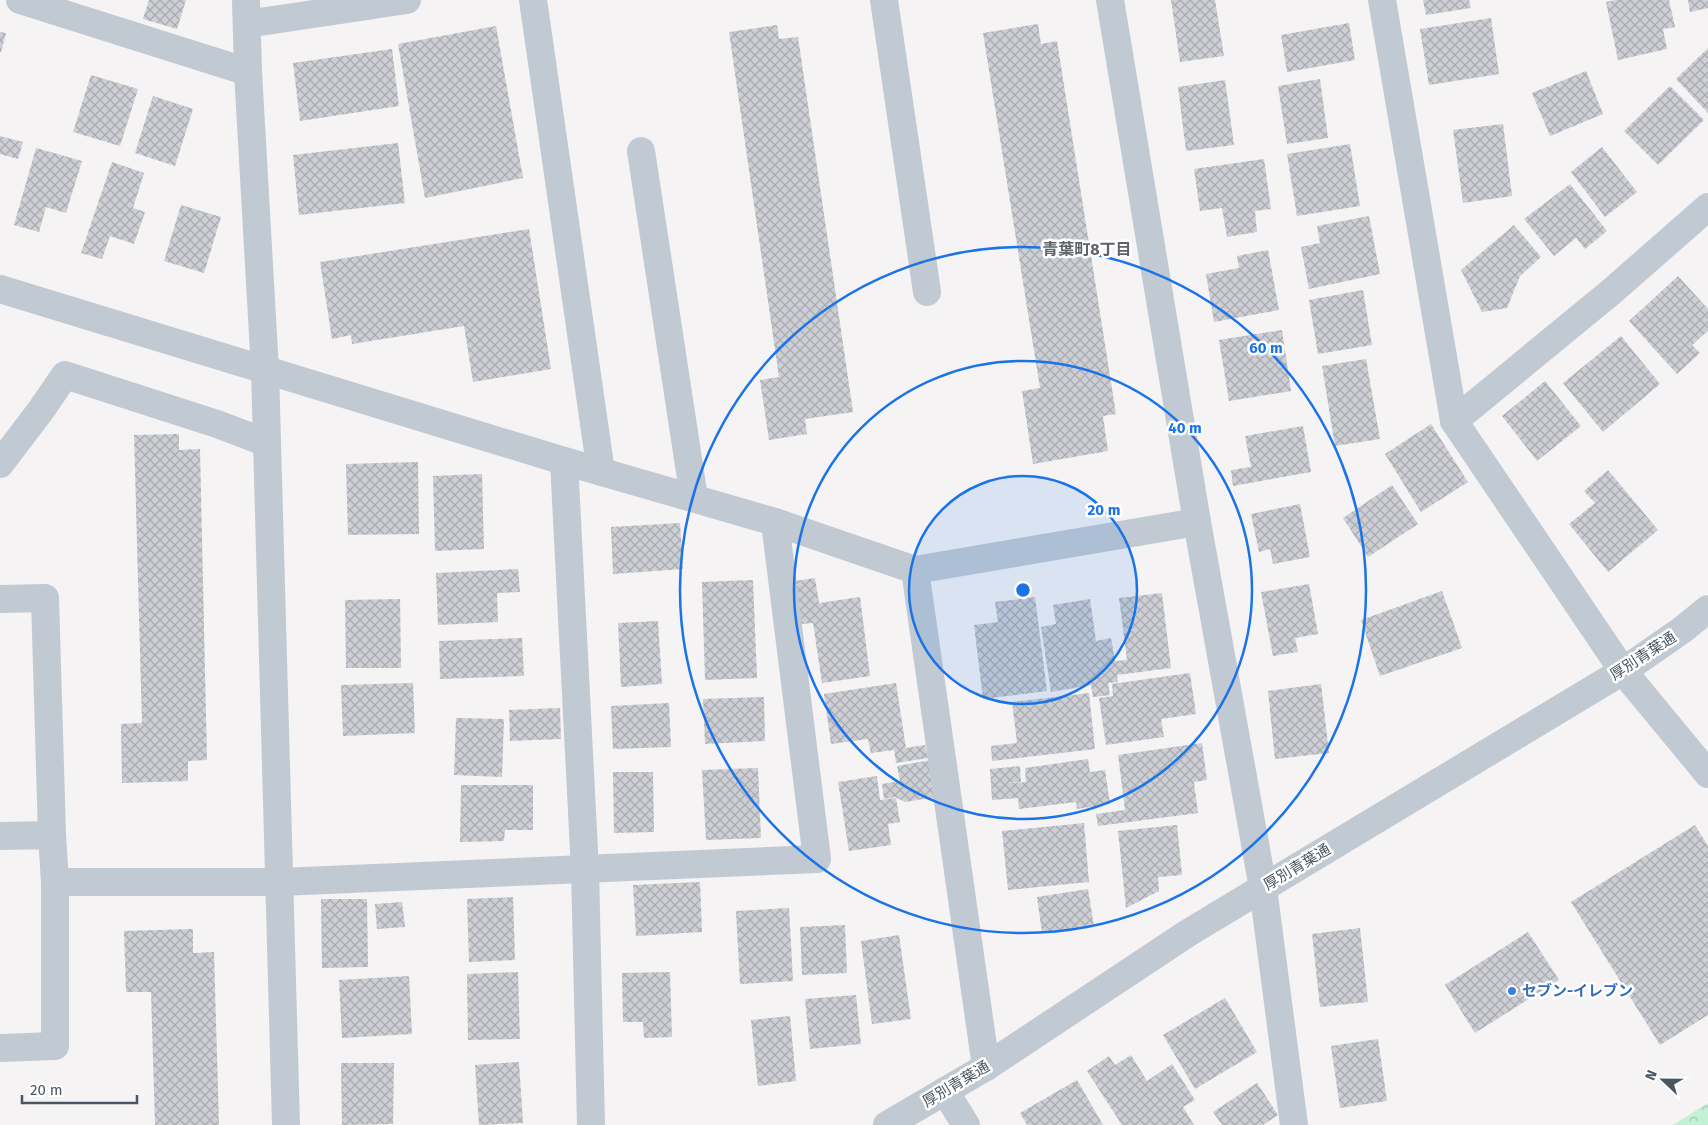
<svg xmlns="http://www.w3.org/2000/svg" width="1708" height="1125" viewBox="0 0 1708 1125" font-family="'Fira Sans','Noto Sans JP',sans-serif">
  <style>
    .park { fill: url(#park-crowns) }
    .building { fill: url(#building-cross-hatch) }
    .lines { fill: none; stroke-linecap: round; stroke-linejoin: round }
    .minor { stroke: #c1cad2; stroke-width: 28 }
    .ring { fill: none; stroke: #1a73e8; stroke-width: 2.5 }
    .shop-dot { fill: #3f7fe0; stroke: #fff; stroke-width: 2 }
    .labels { text-anchor: middle; stroke-width: 5; stroke-linejoin: round; paint-order: stroke }
    .street-label { font-size: 15px; fill: #4a5661; stroke: #fff }
    .shop-label { font-size: 15px; font-weight: bold; fill: #366cbe; stroke: #fff; text-anchor: start }
    .neighbourhood-label { font-size: 16px; font-weight: bold; fill: #5f6368; stroke: #fff }
    .centre { fill: #1a73e8; stroke: #fff; stroke-width: 2.5 }
    .ring-label { font-size: 15px; text-anchor: middle; font-weight: bold; fill: #1a73e8; stroke: #fff; stroke-width: 5; stroke-linejoin: round; paint-order: stroke }
  </style>
  <defs>
    <pattern id="park-crowns" width="20" height="18" patternUnits="userSpaceOnUse" patternTransform="scale(1.25)"><rect width="20" height="18" fill="#c3f1d5"/><path d="M2 6a3 3 0 1 1 6 0M12 15a3 3 0 1 1 6 0" fill="none" stroke="#a0c6b0"/></pattern>
    <pattern id="building-cross-hatch" width="8" height="8" patternUnits="userSpaceOnUse" patternTransform="scale(1.25)"><rect width="8" height="8" fill="#cdcfd5"/><path d="M0 0l8 8M0 8l8-8" fill="none" stroke="#a8abb0"/></pattern>
  </defs>
  <rect width="100%" height="100%" fill="#f5f3f3"/>
  <path class="park" d="M 1708,1103 L 1708,1125 L 1673,1125 Z"/>
  <g class="building">
    <path d="M 149,0 L 186,0 L 177,29 L 143,19 Z"/>
    <path d="M 1171,0 L 1215,0 L 1224,56 L 1180,62 Z"/>
    <path d="M 1423,0 L 1469,0 L 1471,8 L 1426,15 Z"/>
    <path d="M 1616,0 L 1669,0 L 1675,27 L 1663,29 L 1667,49 L 1618,60 L 1606,2 Z"/>
    <path d="M 1688,0 L 1708,0 L 1708,8 L 1690,12 Z"/>
    <path d="M 1491,18 L 1499,74 L 1429,85 L 1420,29 Z"/>
    <path d="M 1349,23 L 1355,60 L 1287,72 L 1281,35 Z"/>
    <path d="M 1038,24 L 1041,44 L 1057,41 L 1116,414 L 1103,416 L 1108,451 L 1033,464 L 1022,391 L 1040,388 L 983,33 Z"/>
    <path d="M 777,25 L 779,39 L 798,37 L 853,412 L 805,419 L 807,434 L 769,440 L 760,380 L 779,377 L 729,32 Z"/>
    <path d="M 496,26 L 523,178 L 425,198 L 398,44 Z"/>
    <path d="M 0,32 L 6,33 L 1,52 L 0,52 Z"/>
    <path d="M 1708,48 L 1708,113 L 1676,79 Z"/>
    <path d="M 392,49 L 399,106 L 300,121 L 293,63 Z"/>
    <path d="M 1586,71 L 1603,114 L 1550,136 L 1532,93 Z"/>
    <path d="M 91,75 L 138,89 L 120,146 L 73,132 Z"/>
    <path d="M 1320,79 L 1328,138 L 1287,144 L 1278,86 Z"/>
    <path d="M 1225,80 L 1234,145 L 1186,151 L 1178,87 Z"/>
    <path d="M 1670,86 L 1704,120 L 1658,165 L 1624,131 Z"/>
    <path d="M 153,96 L 193,109 L 175,166 L 135,153 Z"/>
    <path d="M 1503,124 L 1512,196 L 1463,203 L 1453,130 Z"/>
    <path d="M 0,136 L 23,142 L 18,159 L 0,154 Z"/>
    <path d="M 398,143 L 405,203 L 299,215 L 293,155 Z"/>
    <path d="M 1350,144 L 1360,206 L 1297,216 L 1287,154 Z"/>
    <path d="M 1602,147 L 1637,192 L 1605,217 L 1571,172 Z"/>
    <path d="M 36,148 L 82,161 L 66,213 L 46,207 L 39,232 L 14,225 Z"/>
    <path d="M 1264,159 L 1271,209 L 1255,211 L 1257,232 L 1227,237 L 1222,208 L 1200,211 L 1194,169 Z"/>
    <path d="M 112,162 L 144,173 L 133,208 L 145,212 L 134,244 L 110,236 L 102,259 L 81,253 Z"/>
    <path d="M 1570,184 L 1607,231 L 1585,249 L 1576,238 L 1554,256 L 1524,219 Z"/>
    <path d="M 181,205 L 221,217 L 204,273 L 164,261 Z"/>
    <path d="M 1369,216 L 1380,274 L 1309,289 L 1301,247 L 1320,243 L 1317,226 Z"/>
    <path d="M 1514,225 L 1541,257 L 1520,276 L 1507,308 L 1482,312 L 1461,270 Z"/>
    <path d="M 529,229 L 551,369 L 473,382 L 464,326 L 352,344 L 351,335 L 332,339 L 320,262 Z"/>
    <path d="M 1268,250 L 1279,310 L 1214,322 L 1206,274 L 1239,268 L 1237,256 Z"/>
    <path d="M 1678,276 L 1708,309 L 1708,331 L 1692,345 L 1700,353 L 1677,374 L 1629,321 Z"/>
    <path d="M 1363,290 L 1372,345 L 1318,354 L 1309,300 Z"/>
    <path d="M 1282,330 L 1291,391 L 1229,401 L 1219,340 Z"/>
    <path d="M 1621,336 L 1660,384 L 1603,432 L 1563,383 Z"/>
    <path d="M 1366,359 L 1380,439 L 1335,446 L 1322,366 Z"/>
    <path d="M 1545,381 L 1581,426 L 1537,461 L 1502,416 Z"/>
    <path d="M 1431,424 L 1468,482 L 1421,512 L 1385,454 Z"/>
    <path d="M 1303,426 L 1311,472 L 1233,486 L 1231,470 L 1251,467 L 1245,436 Z"/>
    <path d="M 179,434 L 179,450 L 200,449 L 207,760 L 188,761 L 188,781 L 122,783 L 121,724 L 142,723 L 134,435 Z"/>
    <path d="M 418,462 L 419,534 L 348,535 L 346,464 Z"/>
    <path d="M 1608,470 L 1658,530 L 1608,572 L 1569,524 L 1595,503 L 1584,491 Z"/>
    <path d="M 482,474 L 484,549 L 435,551 L 433,476 Z"/>
    <path d="M 1392,485 L 1418,524 L 1368,557 L 1343,518 Z"/>
    <path d="M 1300,504 L 1310,557 L 1273,564 L 1270,549 L 1259,552 L 1251,514 Z"/>
    <path d="M 680,523 L 683,569 L 613,574 L 611,527 Z"/>
    <path d="M 518,569 L 520,592 L 497,593 L 498,622 L 438,625 L 436,573 Z"/>
    <path d="M 815,578 L 819,603 L 860,597 L 870,676 L 822,683 L 813,623 L 801,624 L 795,581 Z"/>
    <path d="M 753,580 L 757,678 L 705,680 L 702,582 Z"/>
    <path d="M 1309,584 L 1318,634 L 1295,638 L 1298,652 L 1273,656 L 1261,592 Z"/>
    <path d="M 1442,591 L 1462,648 L 1380,676 L 1361,620 Z"/>
    <path d="M 1162,593 L 1171,668 L 1117,675 L 1118,682 L 1108,683 L 1110,695 L 1093,697 L 1091,685 L 1051,692 L 1041,627 L 1056,624 L 1053,605 L 1090,599 L 1096,641 L 1111,638 L 1115,661 L 1127,660 L 1119,598 Z"/>
    <path d="M 1035,597 L 1047,691 L 983,699 L 974,625 L 998,622 L 995,602 Z"/>
    <path d="M 400,599 L 401,668 L 346,668 L 345,600 Z"/>
    <path d="M 658,621 L 662,684 L 621,687 L 618,623 Z"/>
    <path d="M 522,638 L 524,676 L 440,679 L 439,641 Z"/>
    <path d="M 1190,673 L 1196,714 L 1161,719 L 1164,737 L 1106,745 L 1099,698 L 1113,696 L 1112,684 Z"/>
    <path d="M 413,683 L 415,733 L 343,736 L 341,685 Z"/>
    <path d="M 896,683 L 906,748 L 925,745 L 928,758 L 896,763 L 894,750 L 871,753 L 868,739 L 831,744 L 824,694 Z"/>
    <path d="M 1321,684 L 1329,753 L 1275,759 L 1268,691 Z"/>
    <path d="M 1089,693 L 1095,749 L 992,761 L 991,746 L 1017,743 L 1012,702 Z"/>
    <path d="M 764,697 L 765,741 L 705,744 L 703,699 Z"/>
    <path d="M 669,703 L 671,747 L 613,749 L 611,706 Z"/>
    <path d="M 560,708 L 561,739 L 510,741 L 509,710 Z"/>
    <path d="M 456,718 L 504,719 L 502,777 L 454,775 Z"/>
    <path d="M 1202,743 L 1207,780 L 1194,782 L 1198,813 L 1098,826 L 1096,814 L 1125,810 L 1118,755 Z"/>
    <path d="M 1088,759 L 1090,772 L 1105,770 L 1110,804 L 1077,809 L 1076,802 L 1019,809 L 1018,798 L 992,800 L 990,769 L 1020,766 L 1021,782 L 1008,783 L 1016,783 L 1026,782 L 1025,768 Z"/>
    <path d="M 931,760 L 936,797 L 905,802 L 895,797 L 884,799 L 882,784 L 900,781 L 897,766 Z"/>
    <path d="M 758,768 L 761,838 L 706,840 L 702,770 Z"/>
    <path d="M 613,772 L 653,772 L 654,832 L 614,833 Z"/>
    <path d="M 877,776 L 880,800 L 896,798 L 900,822 L 888,824 L 891,845 L 849,851 L 838,782 Z"/>
    <path d="M 461,785 L 533,785 L 533,830 L 505,830 L 504,841 L 460,842 Z"/>
    <path d="M 1084,823 L 1089,882 L 1008,890 L 1002,831 Z"/>
    <path d="M 1177,825 L 1182,875 L 1158,877 L 1159,891 L 1126,908 L 1118,831 Z"/>
    <path d="M 1695,825 L 1708,846 L 1708,1015 L 1660,1045 L 1571,902 Z"/>
    <path d="M 700,882 L 702,932 L 636,936 L 633,885 Z"/>
    <path d="M 1088,889 L 1094,926 L 1042,933 L 1037,897 Z"/>
    <path d="M 513,897 L 515,960 L 469,962 L 467,899 Z"/>
    <path d="M 321,899 L 367,899 L 368,967 L 322,968 Z"/>
    <path d="M 402,902 L 405,927 L 377,929 L 375,904 Z"/>
    <path d="M 789,908 L 793,981 L 740,984 L 736,911 Z"/>
    <path d="M 845,925 L 847,973 L 802,975 L 800,927 Z"/>
    <path d="M 1360,928 L 1368,1002 L 1320,1007 L 1312,934 Z"/>
    <path d="M 193,929 L 193,953 L 214,952 L 219,1125 L 155,1125 L 151,992 L 126,992 L 124,931 Z"/>
    <path d="M 1528,932 L 1559,980 L 1475,1033 L 1445,985 Z"/>
    <path d="M 899,935 L 911,1019 L 872,1024 L 861,941 Z"/>
    <path d="M 518,972 L 520,1039 L 468,1040 L 467,974 Z"/>
    <path d="M 670,972 L 672,1037 L 644,1038 L 643,1022 L 623,1022 L 622,973 Z"/>
    <path d="M 409,976 L 412,1034 L 342,1038 L 339,980 Z"/>
    <path d="M 856,995 L 861,1044 L 810,1049 L 805,999 Z"/>
    <path d="M 1225,998 L 1257,1052 L 1195,1089 L 1163,1035 Z"/>
    <path d="M 790,1016 L 796,1081 L 758,1086 L 751,1020 Z"/>
    <path d="M 1378,1039 L 1387,1101 L 1340,1108 L 1331,1046 Z"/>
    <path d="M 1131,1055 L 1147,1081 L 1172,1064 L 1195,1100 L 1183,1107 L 1194,1125 L 1122,1125 L 1087,1071 L 1109,1056 L 1115,1065 Z"/>
    <path d="M 519,1062 L 523,1123 L 479,1125 L 475,1065 Z"/>
    <path d="M 341,1063 L 394,1063 L 393,1124 L 342,1125 Z"/>
    <path d="M 1077,1080 L 1103,1125 L 1027,1125 L 1020,1113 Z"/>
    <path d="M 1257,1083 L 1278,1115 L 1263,1125 L 1222,1125 L 1213,1112 Z"/>
  </g>
  <g class="lines">
    <g class="minor">
      <path d="M 20,0 L 248,72"/>
      <path d="M 246,0 L 248,72 L 265,370 L 286,1125"/>
      <path d="M 533,0 L 601,472"/>
      <path d="M 884,0 L 927,292"/>
      <path d="M 1110,0 L 1197,522 L 1263,888 L 1294,1125"/>
      <path d="M 1382,0 L 1454,421 L 1623,671 L 1708,774"/>
      <path d="M 247,24 L 407,0"/>
      <path d="M 641,151 L 694,498"/>
      <path d="M 0,289 L 564,461 L 775,522 L 915,570 L 1197,522"/>
      <path d="M 1454,421 L 1611,292 L 1708,207"/>
      <path d="M 564,461 L 585,870 L 591,1125"/>
      <path d="M 0,464 L 41,410 L 65,375 L 217,424 L 267,443"/>
      <path d="M 915,570 L 986,1067"/>
      <path d="M 0,599 L 45,598 L 52,835"/>
      <path d="M 0,836 L 52,835 L 55,882 L 280,882 L 817,859 L 775,522"/>
      <path d="M 0,1048 L 55,1046 L 55,882"/>
      <path d="M 945,1091 L 966,1125"/>
      <path d="M 887,1125 L 986,1067 L 1188,933 L 1623,671 L 1682,630 L 1708,609"/>
    </g>
  </g>
  <circle cx="1023" cy="590" r="114" fill="#1a73e8" fill-opacity=".12"/>
  <g class="ring">
    <circle cx="1023" cy="590" r="114"/>
    <circle cx="1023" cy="590" r="229"/>
    <circle cx="1023" cy="590" r="343"/>
  </g>
  <circle class="shop-dot" cx="1512" cy="991" r="5"/>
  <g class="labels">
    <g class="street-label">
      <text transform="translate(1643 656) rotate(-33)" y="5">厚別青葉通</text>
      <text transform="translate(1297 867) rotate(-31)" y="5">厚別青葉通</text>
      <text transform="translate(956 1084) rotate(-31)" y="5">厚別青葉通</text>
    </g>
    <g class="shop-label">
      <text x="1522" y="996">セブン-イレブン</text>
    </g>
    <g class="neighbourhood-label">
      <text x="1087" y="255">青葉町8丁目</text>
    </g>
  </g>
  <circle cx="1023" cy="590" r="8" class="centre"/>
  <g class="ring-label">
    <text x="1266" y="353">60 m</text>
    <text x="1185" y="433">40 m</text>
    <text x="1104" y="515">20 m</text>
  </g>
  <g transform="translate(1663 1080) rotate(292)" stroke="#ffffff" stroke-width="4" paint-order="stroke">
  <path d="M0-4L9 19L0 12L-9 19Z" fill="#4a5661"/>
  <text y="-8" font-size="14" font-weight="bold" text-anchor="middle" fill="#4a5661">N</text>
  </g>
  <path d="M22 1095v8h115v-8" fill="none" stroke="#4a5661" stroke-width="2.5"/>
  <text x="30" y="1095" font-size="15" fill="#4a5661" stroke="#ffffff" stroke-width="4" paint-order="stroke">20 m</text>
</svg>
